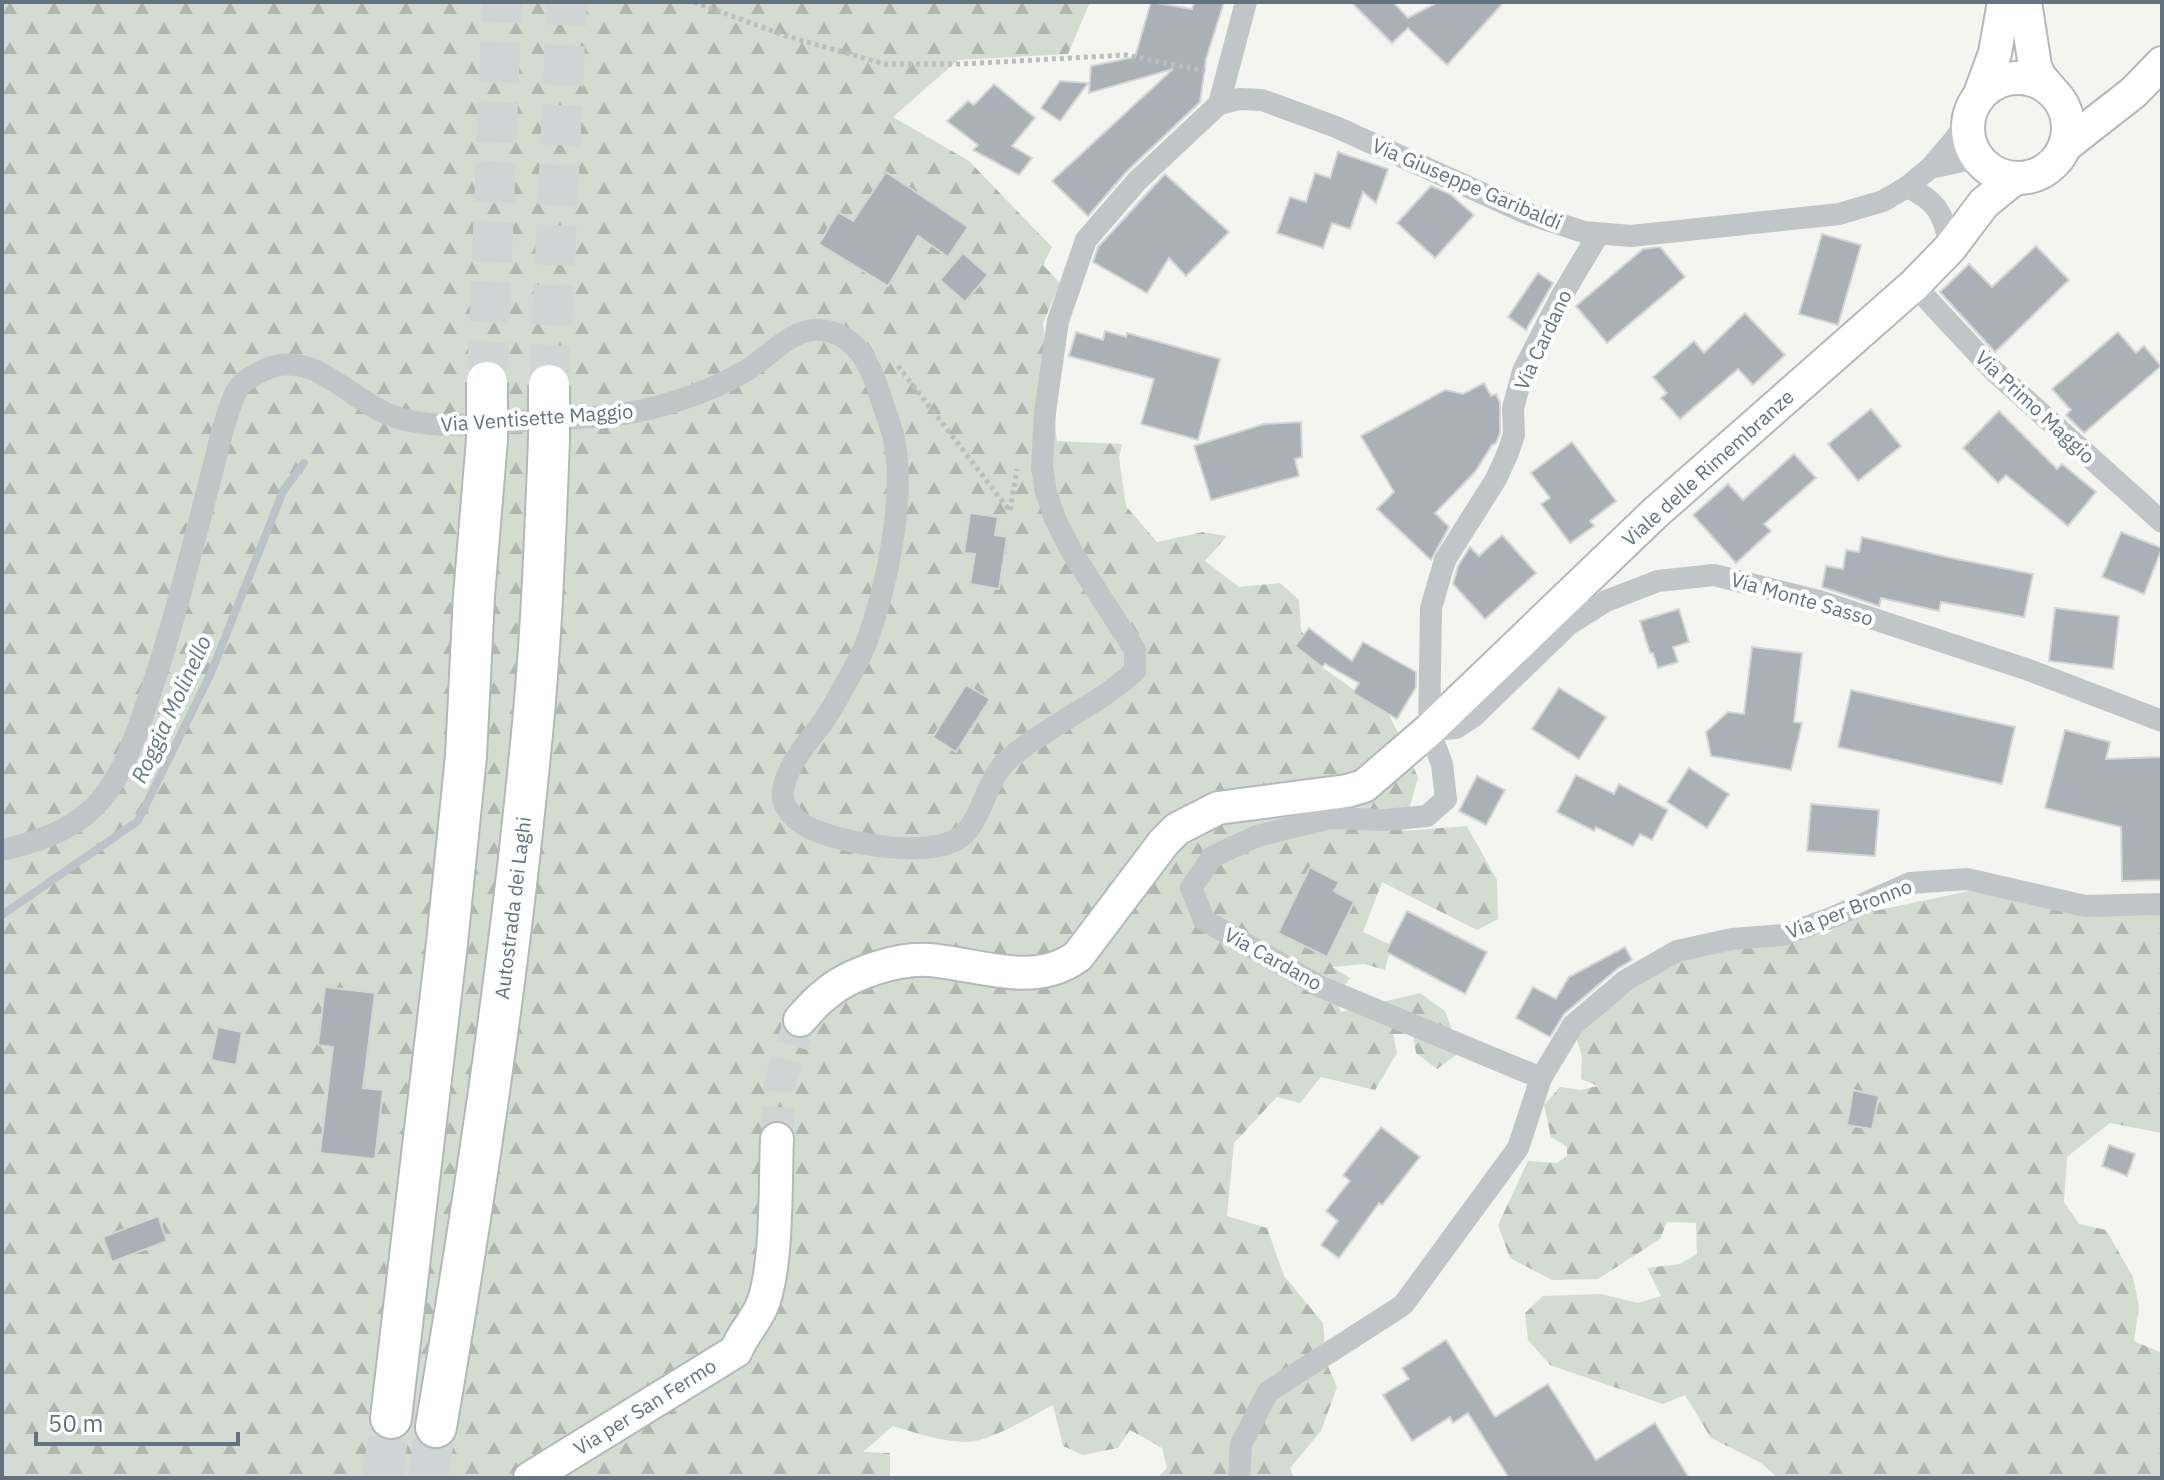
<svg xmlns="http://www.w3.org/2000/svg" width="2164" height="1480" viewBox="0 0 2164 1480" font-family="'IBM Plex Sans',sans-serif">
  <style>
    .forest { fill: url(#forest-firs) }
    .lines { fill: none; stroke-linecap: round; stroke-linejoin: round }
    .stream { stroke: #bac4c8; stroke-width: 8 }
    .building { fill: #aab0b6; stroke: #d5d5d3; stroke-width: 2 }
    .secondary-tunnel { stroke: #d0d4d4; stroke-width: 32; stroke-dasharray: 32 16; stroke-linecap: butt }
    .motorway-tunnel { stroke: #d0d4d4; stroke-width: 40; stroke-dasharray: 40 20; stroke-linecap: butt }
    .secondary-casing { stroke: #b4b8bc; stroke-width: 36 }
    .motorway-casing { stroke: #b4b7ba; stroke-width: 44 }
    .path { stroke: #bbbdbf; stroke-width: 5; stroke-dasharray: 4 4; stroke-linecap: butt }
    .minor { stroke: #c2c5c8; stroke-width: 22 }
    .secondary { stroke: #fff; stroke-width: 32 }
    .motorway { stroke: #fff; stroke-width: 40 }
    .motorway-bridge-casing { stroke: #b4b7ba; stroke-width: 44; stroke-linecap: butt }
    .motorway-bridge { stroke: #fff; stroke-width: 40 }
    .labels { text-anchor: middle; stroke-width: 8; stroke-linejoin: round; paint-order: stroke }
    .street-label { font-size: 20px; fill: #647280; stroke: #fff }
    .water-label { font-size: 22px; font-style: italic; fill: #647a85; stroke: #fff }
  </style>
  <defs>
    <pattern id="forest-firs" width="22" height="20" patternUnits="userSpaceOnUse" patternTransform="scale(2)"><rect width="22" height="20" fill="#d4dbd1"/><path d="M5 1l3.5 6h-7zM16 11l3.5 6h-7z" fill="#b0b6af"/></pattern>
  </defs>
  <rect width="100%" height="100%" fill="#f4f4f0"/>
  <g class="forest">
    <path d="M 2,2 L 1090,2 L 1068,54 L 958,60 L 893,117 L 969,161 L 1052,247 L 1043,265 L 1060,283 L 1043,323 L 1057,441 L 1122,444 L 1119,458 L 1126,506 L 1157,542 L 1203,532 L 1227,536 L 1205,561 L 1239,587 L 1280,583 L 1299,600 L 1301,630 L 1322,667 L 1389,715 L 1407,751 L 1418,778 L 1403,831 L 1467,826 L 1497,880 L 1498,919 L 1477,930 L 1382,882 L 1363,932 L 1391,945 L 1385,970 L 1364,964 L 1332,967 L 1350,978 L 1335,999 L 1341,1012 L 1420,993 L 1445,1011 L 1460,1052 L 1437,1069 L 1416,1053 L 1413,1034 L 1393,1034 L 1397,1053 L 1375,1090 L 1321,1077 L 1300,1103 L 1277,1097 L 1234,1143 L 1227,1216 L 1267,1228 L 1284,1276 L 1323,1323 L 1326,1362 L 1337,1387 L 1321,1431 L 1290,1468 L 1294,1478 L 1157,1478 L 1167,1468 L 1162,1448 L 1130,1430 L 1118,1448 L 1083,1455 L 1063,1446 L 1053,1405 C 1030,1417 991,1441 967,1442 C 943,1442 916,1433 893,1426 L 863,1452 L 890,1453 L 890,1478 L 2,1478 Z"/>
    <path d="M 1979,889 L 2162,901 L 2162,1133 L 2110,1123 L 2067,1157 L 2064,1202 L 2079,1224 L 2106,1230 L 2133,1277 L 2139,1307 L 2134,1341 L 2162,1353 L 2162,1478 L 1778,1478 L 1761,1463 L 1711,1438 L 1685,1395 L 1663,1404 L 1550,1365 L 1528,1340 L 1525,1313 L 1543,1296 L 1601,1294 L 1638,1303 L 1661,1296 L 1647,1268 L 1680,1264 L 1697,1254 L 1696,1223 L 1667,1222 L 1660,1239 L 1598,1279 L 1552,1280 L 1510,1258 L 1498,1225 L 1528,1161 L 1557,1163 L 1567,1156 L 1567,1147 L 1551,1137 L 1544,1105 L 1560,1087 L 1580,1090 L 1598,1086 L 1581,1079 L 1582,1057 L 1576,1036 L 1628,983 L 1745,929 L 1824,935 L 1860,914 Z"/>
  </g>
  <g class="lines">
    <path class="stream" d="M 2,915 L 138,821 L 211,673 L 283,491 L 304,463"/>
  </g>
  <g class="building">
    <path d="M 1151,2 L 1192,9 L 1194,2 L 1224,2 L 1206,59 L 1200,102 L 1127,171 L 1088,216 L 1052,181 L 1173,69 L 1089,93 L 1091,66 L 1135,57 Z"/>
    <path d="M 1351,2 L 1393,2 L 1408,18 L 1438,2 L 1504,2 L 1447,65 L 1408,28 L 1392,43 Z"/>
    <path d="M 1060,81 L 1088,83 L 1060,121 L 1041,108 Z"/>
    <path d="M 994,84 L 1035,118 L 1012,146 L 1032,158 L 1019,175 L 973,150 L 978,145 L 947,121 L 968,101 L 974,105 Z"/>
    <path d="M 1338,152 L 1388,169 L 1376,203 L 1363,192 L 1350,229 L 1332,223 L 1323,248 L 1277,233 L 1290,197 L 1306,202 L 1315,173 L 1330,178 Z"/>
    <path d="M 886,172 L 968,227 L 948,257 L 918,236 L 888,286 L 819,244 L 838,212 L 853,221 Z"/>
    <path d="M 1165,174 L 1229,232 L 1186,276 L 1169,258 L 1147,293 L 1093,262 L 1098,247 Z"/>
    <path d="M 1431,186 L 1450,194 L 1474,215 L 1435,258 L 1397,223 Z"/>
    <path d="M 1822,234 L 1861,245 L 1838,325 L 1799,314 Z"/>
    <path d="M 2036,246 L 2069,280 L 1995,352 L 1940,292 L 1969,264 L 1992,287 Z"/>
    <path d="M 1660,247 L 1685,277 L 1607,343 L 1576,306 L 1643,249 Z"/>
    <path d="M 963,253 L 988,275 L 965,302 L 940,280 Z"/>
    <path d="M 1538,273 L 1553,283 L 1526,330 L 1508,317 Z"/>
    <path d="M 1745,313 L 1785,355 L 1753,385 L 1738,369 L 1680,419 L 1661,398 L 1667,393 L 1653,377 L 1694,341 L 1704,353 Z"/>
    <path d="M 1105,331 L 1126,337 L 1127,333 L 1220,359 L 1198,440 L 1141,424 L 1154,379 L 1069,356 L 1076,332 L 1103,340 Z"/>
    <path d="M 2118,332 L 2136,353 L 2144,346 L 2161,366 L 2084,433 L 2066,415 L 2071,410 L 2052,389 Z"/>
    <path d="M 1484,383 L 1491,396 L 1496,394 L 1500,403 L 1500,433 L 1496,443 L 1492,445 L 1475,472 L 1435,513 L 1449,527 L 1431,560 L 1377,509 L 1394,492 L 1361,436 L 1445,390 L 1463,394 Z"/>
    <path d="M 1871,409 L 1901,446 L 1858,481 L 1828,444 Z"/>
    <path d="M 1999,411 L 2057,469 L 2062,464 L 2096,492 L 2068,526 L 2006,475 L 1998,483 L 1963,448 Z"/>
    <path d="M 1301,422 L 1302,457 L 1295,459 L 1299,476 L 1211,500 L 1194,446 L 1264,424 Z"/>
    <path d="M 1572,442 L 1616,501 L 1590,521 L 1594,526 L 1570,543 L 1541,504 L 1550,498 L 1531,473 Z"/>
    <path d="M 1794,454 L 1816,478 L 1764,524 L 1771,531 L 1736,563 L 1693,515 L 1728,484 L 1743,500 Z"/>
    <path d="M 970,513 L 998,517 L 995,535 L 1007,537 L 999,589 L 970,584 L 975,554 L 964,553 Z"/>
    <path d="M 2121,532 L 2162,548 L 2144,594 L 2102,577 Z"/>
    <path d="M 1502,535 L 1536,573 L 1485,619 L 1453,584 L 1458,566 L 1470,547 L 1479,556 Z"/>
    <path d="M 1862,537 L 1951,558 L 2033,574 L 2024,617 L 1941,602 L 1939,611 L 1881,598 L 1879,606 L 1822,587 L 1826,566 L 1843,569 L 1846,550 L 1859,552 Z"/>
    <path d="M 2055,608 L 2119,616 L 2113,669 L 2049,661 Z"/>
    <path d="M 1679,609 L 1689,642 L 1673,647 L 1678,662 L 1658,668 L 1653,653 L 1650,653 L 1640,621 Z"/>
    <path d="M 1309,628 L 1352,661 L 1363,642 L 1416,672 L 1416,687 L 1397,719 L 1353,693 L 1359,683 L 1325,664 L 1322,667 L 1295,646 Z"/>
    <path d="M 1752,647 L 1802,653 L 1794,722 L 1802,723 L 1791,770 L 1711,756 L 1706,732 L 1728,712 L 1744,714 Z"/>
    <path d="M 966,685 L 990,699 L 956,752 L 933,737 Z"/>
    <path d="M 1559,688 L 1606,717 L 1579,759 L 1532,729 Z"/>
    <path d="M 1851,690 L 2015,727 L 2002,784 L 1838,747 Z"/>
    <path d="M 2065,730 L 2110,742 L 2106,759 L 2162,757 L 2162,880 L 2122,881 L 2121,827 L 2045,808 Z"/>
    <path d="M 1689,768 L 1729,794 L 1707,828 L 1667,802 Z"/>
    <path d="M 1576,775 L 1614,794 L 1619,784 L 1668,810 L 1652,840 L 1640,834 L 1633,846 L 1596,827 L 1594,831 L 1557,812 Z"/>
    <path d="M 1477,776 L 1505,790 L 1486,825 L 1459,811 Z"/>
    <path d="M 1811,804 L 1879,810 L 1875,856 L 1807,851 Z"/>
    <path d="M 1310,867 L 1339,882 L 1334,891 L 1354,902 L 1327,957 L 1278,933 Z"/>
    <path d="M 1407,911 L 1487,952 L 1465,994 L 1386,952 Z"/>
    <path d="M 1625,947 L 1632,960 L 1617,969 L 1564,1014 L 1550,1037 L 1516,1018 L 1533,987 L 1556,999 L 1569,977 Z"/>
    <path d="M 325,987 L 375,993 L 363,1088 L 383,1090 L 375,1159 L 320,1153 L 333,1047 L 318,1045 Z"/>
    <path d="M 218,1027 L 242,1032 L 236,1065 L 211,1060 Z"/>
    <path d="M 1853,1090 L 1879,1096 L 1872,1129 L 1847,1125 Z"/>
    <path d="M 1381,1127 L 1420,1157 L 1382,1205 L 1379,1203 L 1339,1258 L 1321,1245 L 1338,1221 L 1326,1211 L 1350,1181 L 1343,1175 Z"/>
    <path d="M 2109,1145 L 2135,1154 L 2127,1176 L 2102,1166 Z"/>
    <path d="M 158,1216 L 167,1241 L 112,1262 L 103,1237 Z"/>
    <path d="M 1446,1340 L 1495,1417 L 1548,1384 L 1596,1460 L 1655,1423 L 1689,1478 L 1509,1478 L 1468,1413 L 1453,1423 L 1450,1417 L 1412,1441 L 1383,1395 L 1409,1379 L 1402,1368 Z"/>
  </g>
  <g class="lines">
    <path class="secondary-tunnel" d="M 777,1139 L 779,1086 L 800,1020"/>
    <g class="motorway-tunnel">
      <path d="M 487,382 L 502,2"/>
      <path d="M 549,385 L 567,2"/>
      <path d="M 382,1478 L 391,1418"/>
      <path d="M 428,1478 L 436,1427"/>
    </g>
    <defs>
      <g id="secondary">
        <path d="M 2025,2 L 2035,66 L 2039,76 L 2051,90"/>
        <circle cx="2018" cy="128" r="50"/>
        <path d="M 1980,94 L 1995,53 L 2004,2"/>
        <path d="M 2065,146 L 2134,92 L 2162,63"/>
        <path d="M 800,1020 C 808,1011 816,1001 826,994 C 850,973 898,958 929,960 C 979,964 1034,989 1078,956 L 1164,842 L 1177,829 L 1218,808 L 1347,791 L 1364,786 L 1429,730 L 1654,514 L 1914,285 L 1950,248 L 1984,203 L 2015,178"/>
        <path d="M 530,1478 L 736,1351 C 742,1335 754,1323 761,1308 C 778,1271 775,1183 777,1139"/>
      </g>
      <g id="motorway">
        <path d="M 391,1418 L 447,943 L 466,756 L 474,596 L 487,439"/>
        <path d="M 436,1427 C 474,1203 508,980 530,754 C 541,649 545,544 549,439"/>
      </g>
    </defs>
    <use href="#secondary" class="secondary-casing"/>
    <use href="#motorway" class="motorway-casing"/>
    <g class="path">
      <path d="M 694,2 L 786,36 L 885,64 L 961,64 L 1126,55 L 1205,71"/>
      <path d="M 898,366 L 1010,511 L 1017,469"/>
    </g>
    <g class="minor">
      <path d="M 1219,104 L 1246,2"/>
      <path d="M 1930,168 L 1977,158"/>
      <path d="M 1907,187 C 1937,200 1945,216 1950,248"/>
      <path d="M 1914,285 L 1994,371 L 2162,522"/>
      <path d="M 1429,730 L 1456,728 L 1473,717 L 1568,625 L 1606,601 L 1658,581 L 1714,575 L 1819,601 L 2026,669 L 2162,721"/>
      <path d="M 2,850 C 33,843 65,833 90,811 C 122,782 135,737 149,697 C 173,626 191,553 210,480 C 216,458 227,404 239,387 C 244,380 258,373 266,369 C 314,349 348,399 390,415 C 428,430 468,424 508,422 C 540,420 572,419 605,416 C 649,413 709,393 747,370 C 770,356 793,327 821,330 C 858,334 872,368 881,398 C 885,412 891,426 894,439 C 906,497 887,586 867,641 C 858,664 844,686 832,708 C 817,735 788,758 783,791 C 780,808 799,824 814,830 C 847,844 943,863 968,830 C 986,806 987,777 1011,757 C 1050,724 1098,705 1135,671 L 1135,650 L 1073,554 L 1055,519 L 1046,492 L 1042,467 L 1045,412 L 1058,321 L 1086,240 L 1137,181 L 1219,104 L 1239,99 L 1262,100 L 1336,127 L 1528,214 L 1584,232 L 1631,236 L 1839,214 L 1883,201 L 1907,187 L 1930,168 L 1955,139 L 1968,119"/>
      <path d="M 1541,1078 L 1573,1025 L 1626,980 L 1677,951 L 1732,939 L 1783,935 L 1831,918 L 1910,883 L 1967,879 L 2085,906 L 2162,904"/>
      <path d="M 1239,1478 L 1241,1444 L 1268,1392 L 1403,1305 L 1518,1148 L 1541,1078 L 1321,987 L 1204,920 L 1191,888 L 1212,857 L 1257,836 L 1330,818 L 1385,820 L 1427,816 L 1446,799 L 1442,764 L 1429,730 L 1431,608 L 1445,560 L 1496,479 L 1507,455 L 1514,435 L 1513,408 L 1523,371 L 1561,297 L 1598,235"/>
    </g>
    <use href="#secondary" class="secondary"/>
    <use href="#motorway" class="motorway"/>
    <defs>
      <g id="motorway-bridge">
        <path d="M 487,439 L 487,382"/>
        <path d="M 549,439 L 549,385"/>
      </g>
    </defs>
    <use href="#motorway-bridge" class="motorway-bridge-casing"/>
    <use href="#motorway-bridge" class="motorway-bridge"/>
  </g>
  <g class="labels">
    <g class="street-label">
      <text transform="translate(1467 184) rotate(23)" y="7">Via Giuseppe Garibaldi</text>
      <text transform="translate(1543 340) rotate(-65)" y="7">Via Cardano</text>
      <text transform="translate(2035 407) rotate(43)" y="7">Via Primo Maggio</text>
      <text transform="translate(537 418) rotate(-4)" y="7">Via Ventisette Maggio</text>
      <text transform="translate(1708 468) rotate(-42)" y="7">Viale delle Rimembranze</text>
      <text transform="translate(1802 599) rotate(16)" y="7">Via Monte Sasso</text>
      <text transform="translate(513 908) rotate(-83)" y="7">Autostrada dei Laghi</text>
      <text transform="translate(1849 909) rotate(-21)" y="7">Via per Bronno</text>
      <text transform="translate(1273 959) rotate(29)" y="7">Via Cardano</text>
      <text transform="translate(645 1407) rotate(-32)" y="7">Via per San Fermo</text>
    </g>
    <g class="water-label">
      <text transform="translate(171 709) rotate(-65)" y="8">Roggia Molinello</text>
    </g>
  </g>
  <rect width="2164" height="1480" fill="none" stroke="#647280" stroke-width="8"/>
  <path d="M36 1432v12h202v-12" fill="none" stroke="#647280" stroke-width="4"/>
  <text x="48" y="1432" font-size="24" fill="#647280" stroke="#ffffff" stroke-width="6" paint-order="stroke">50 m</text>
</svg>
